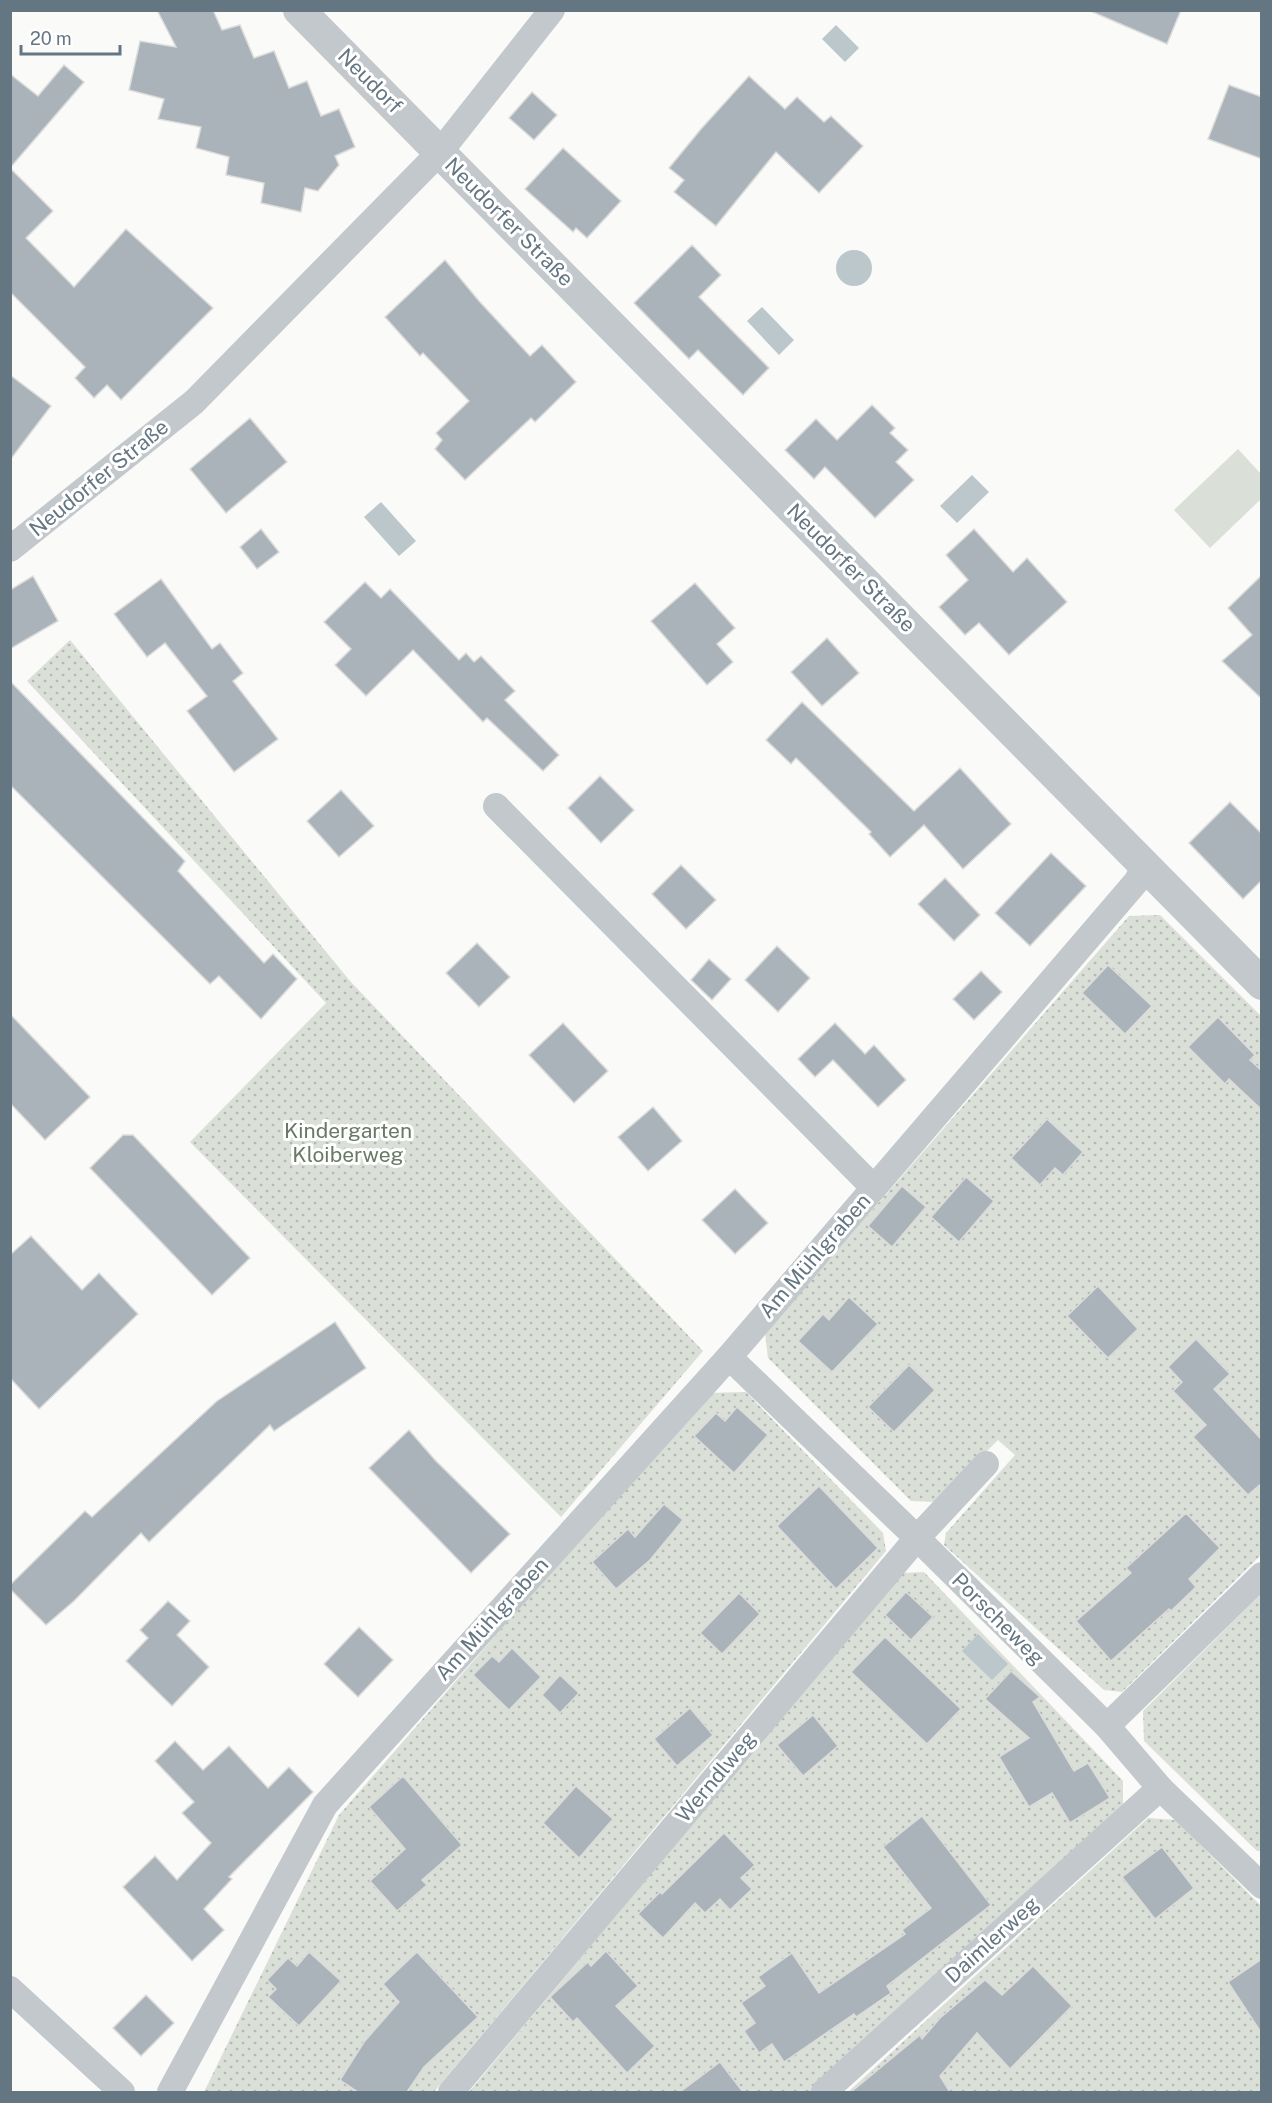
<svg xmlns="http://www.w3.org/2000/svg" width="1272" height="2103" viewBox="0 0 1272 2103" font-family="'Public Sans',sans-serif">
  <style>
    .grass { fill: #dadfd7 }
    .park { fill: url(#park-dots) }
    .water { fill: #bbc7cb }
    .building { fill: #aab3b9; stroke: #dcdcda; stroke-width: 1.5 }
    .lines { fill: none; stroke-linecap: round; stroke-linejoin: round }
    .minor { stroke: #c3c8cc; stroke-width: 26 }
    .tertiary { stroke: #c3c8cc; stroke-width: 32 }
    .labels { text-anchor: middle; stroke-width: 6; stroke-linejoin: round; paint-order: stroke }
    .street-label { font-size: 21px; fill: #657683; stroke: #fff }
    .park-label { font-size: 21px; fill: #687a64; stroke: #fff }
  </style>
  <defs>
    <pattern id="park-dots" width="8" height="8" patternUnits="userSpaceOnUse" patternTransform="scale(1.5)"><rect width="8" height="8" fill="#dadfd7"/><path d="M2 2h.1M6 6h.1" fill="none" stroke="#b4b9b4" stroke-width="1.8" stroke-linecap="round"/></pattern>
  </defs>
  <rect width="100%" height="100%" fill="#fafaf8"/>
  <path class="grass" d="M 1238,449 L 1261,474 L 1261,499 L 1210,548 L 1174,510 Z"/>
  <g class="park">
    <path d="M 70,640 L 350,981 L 703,1351 L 561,1517 L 190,1142 L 326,1003 L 27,681 Z"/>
    <path d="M 1160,915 L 1261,1016 L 1261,1555 L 1122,1692 L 1104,1690 L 944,1545 L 946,1533 L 1015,1455 L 998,1440 L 936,1502 L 911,1501 L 768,1358 L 765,1333 L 1129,916 Z"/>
    <path d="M 746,1392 L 883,1533 L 886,1551 L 434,2092 L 204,2092 L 339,1815 L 707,1393 Z"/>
    <path d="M 924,1572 L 1123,1781 L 1123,1810 L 812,2092 L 469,2092 L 902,1573 Z"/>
    <path d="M 1261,1594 L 1262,1851 L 1257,1851 L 1144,1741 L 1143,1711 Z"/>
    <path d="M 1148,1818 L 1176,1820 L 1261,1906 L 1261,2092 L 848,2092 Z"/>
  </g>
  <g class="water">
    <path d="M 836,25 L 859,48 L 845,62 L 822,39 Z"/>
    <circle cx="854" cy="268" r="18"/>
    <path d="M 762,307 L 794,340 L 779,355 L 747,321 Z"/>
    <path d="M 972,475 L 989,492 L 957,523 L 940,506 Z"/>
    <path d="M 381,502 L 416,541 L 399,556 L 364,517 Z"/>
    <path d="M 978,1634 L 1008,1664 L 992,1680 L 962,1651 Z"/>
  </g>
  <g class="building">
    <path d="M 157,10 L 213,10 L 222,30 L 240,25 L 254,58 L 274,51 L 289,88 L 307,81 L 321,116 L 339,109 L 355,147 L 335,156 L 339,165 L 318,191 L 305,188 L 301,212 L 261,203 L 264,183 L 226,175 L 229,157 L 196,148 L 201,127 L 158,119 L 164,99 L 129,90 L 140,41 L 176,47 Z"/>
    <path d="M 1088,10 L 1181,10 L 1167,44 Z"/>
    <path d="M 64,65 L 84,82 L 10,168 L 10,74 L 38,96 Z"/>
    <path d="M 749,76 L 785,109 L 797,97 L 824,122 L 831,116 L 863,146 L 819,193 L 776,152 L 716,226 L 674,192 L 684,180 L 669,168 L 701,129 Z"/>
    <path d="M 1229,85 L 1262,97 L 1262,159 L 1208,139 Z"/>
    <path d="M 532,92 L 557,115 L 534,140 L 509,118 Z"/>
    <path d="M 563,148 L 621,201 L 587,238 L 576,228 L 573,232 L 525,189 Z"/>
    <path d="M 10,168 L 53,211 L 26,238 L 74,287 L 126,229 L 213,308 L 121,400 L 107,385 L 94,398 L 75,378 L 85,367 L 10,292 Z"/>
    <path d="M 692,245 L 721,275 L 699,297 L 769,368 L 743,395 L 698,350 L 689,359 L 634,303 Z"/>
    <path d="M 445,260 L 479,301 L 530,356 L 542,345 L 576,382 L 535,422 L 531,418 L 465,480 L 435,449 L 442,440 L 436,433 L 469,401 L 423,353 L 420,356 L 385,317 Z"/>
    <path d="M 10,375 L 51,406 L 10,460 Z"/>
    <path d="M 872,405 L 895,428 L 890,433 L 908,450 L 896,462 L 914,480 L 875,518 L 825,467 L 814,479 L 785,450 L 816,419 L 837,440 Z"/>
    <path d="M 250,418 L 287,462 L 226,513 L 190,469 Z"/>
    <path d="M 261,529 L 279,552 L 257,569 L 240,547 Z"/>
    <path d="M 974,529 L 1013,572 L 1027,558 L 1067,602 L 1009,655 L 979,623 L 965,635 L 939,607 L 968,580 L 946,555 Z"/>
    <path d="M 1262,575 L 1262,699 L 1222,661 L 1252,635 L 1228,608 Z"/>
    <path d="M 33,576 L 58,621 L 10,649 L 10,590 Z"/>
    <path d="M 161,579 L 212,649 L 220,643 L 243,673 L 233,681 L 278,739 L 234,772 L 187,711 L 207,696 L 165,643 L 147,657 L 114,614 Z"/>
    <path d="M 365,582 L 381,598 L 390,589 L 459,660 L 466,653 L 474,662 L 481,656 L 515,691 L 505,700 L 559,755 L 543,771 L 487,718 L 483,722 L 413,650 L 366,696 L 335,665 L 351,649 L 324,622 Z"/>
    <path d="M 695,583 L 735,628 L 717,644 L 733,662 L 707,685 L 651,621 Z"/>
    <path d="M 827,638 L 859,673 L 822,706 L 791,672 Z"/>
    <path d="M 10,681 L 185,861 L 178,871 L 264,963 L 273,954 L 297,979 L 261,1019 L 219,976 L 210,984 L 10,785 Z"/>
    <path d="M 802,702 L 914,811 L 960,768 L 1011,824 L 963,869 L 924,825 L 890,857 L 869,834 L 871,832 L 796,758 L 791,764 L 766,740 Z"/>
    <path d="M 600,776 L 634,810 L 601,843 L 568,808 Z"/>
    <path d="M 341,790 L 374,826 L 339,857 L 307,821 Z"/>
    <path d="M 1230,802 L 1262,834 L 1262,880 L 1243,899 L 1189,843 Z"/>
    <path d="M 1051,853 L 1086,886 L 1030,946 L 995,913 Z"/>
    <path d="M 681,865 L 716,900 L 686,929 L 652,894 Z"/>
    <path d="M 945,878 L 980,915 L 954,941 L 918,904 Z"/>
    <path d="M 477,943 L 510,977 L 479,1007 L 446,973 Z"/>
    <path d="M 777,946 L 810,978 L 778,1012 L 745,980 Z"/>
    <path d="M 709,959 L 731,979 L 712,1000 L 691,980 Z"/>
    <path d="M 1108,965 L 1152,1006 L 1125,1034 L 1082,993 Z"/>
    <path d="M 981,971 L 1002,992 L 974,1020 L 953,999 Z"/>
    <path d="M 10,1014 L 90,1097 L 45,1140 L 10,1103 Z"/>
    <path d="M 1218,1017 L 1255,1055 L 1250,1060 L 1262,1071 L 1262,1110 L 1229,1079 L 1225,1084 L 1188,1047 Z"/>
    <path d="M 563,1023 L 608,1071 L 574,1103 L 529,1055 Z"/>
    <path d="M 835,1023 L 865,1054 L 874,1045 L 906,1080 L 878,1107 L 833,1060 L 815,1077 L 798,1059 Z"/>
    <path d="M 653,1107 L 682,1141 L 648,1171 L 618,1137 Z"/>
    <path d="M 1047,1119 L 1083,1152 L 1063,1175 L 1055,1168 L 1040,1185 L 1011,1158 Z"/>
    <path d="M 123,1135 L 133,1135 L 250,1258 L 212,1295 L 90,1168 Z"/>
    <path d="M 966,1177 L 994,1201 L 959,1242 L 931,1217 Z"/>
    <path d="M 902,1186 L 926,1207 L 892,1247 L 868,1226 Z"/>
    <path d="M 735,1189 L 768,1223 L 735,1254 L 702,1220 Z"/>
    <path d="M 31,1236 L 82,1290 L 99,1273 L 138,1314 L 39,1409 L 10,1378 L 10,1255 Z"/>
    <path d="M 1098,1286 L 1138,1329 L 1108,1358 L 1067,1316 Z"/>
    <path d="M 849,1297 L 878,1324 L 832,1372 L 798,1341 L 823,1314 L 829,1320 Z"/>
    <path d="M 335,1322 L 366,1368 L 274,1431 L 270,1425 L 149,1542 L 141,1533 L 74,1601 L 46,1625 L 10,1589 L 10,1585 L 85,1511 L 92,1517 L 217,1401 Z"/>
    <path d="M 1196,1339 L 1230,1374 L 1214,1389 L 1262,1440 L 1262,1483 L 1248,1495 L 1193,1437 L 1206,1425 L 1173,1391 L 1182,1382 L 1168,1367 Z"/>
    <path d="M 909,1365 L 935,1390 L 894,1432 L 868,1407 Z"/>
    <path d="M 737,1407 L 768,1435 L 734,1473 L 694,1436 L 716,1413 L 725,1421 Z"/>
    <path d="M 409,1430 L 435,1460 L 510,1534 L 471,1573 L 369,1468 Z"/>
    <path d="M 819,1486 L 878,1548 L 836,1589 L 777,1526 Z"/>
    <path d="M 664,1504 L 683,1520 L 650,1560 L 616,1589 L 592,1562 L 628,1529 L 635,1537 Z"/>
    <path d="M 1186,1513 L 1220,1548 L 1189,1579 L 1196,1587 L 1171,1611 L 1169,1609 L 1111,1661 L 1076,1621 L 1131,1573 L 1126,1568 Z"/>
    <path d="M 906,1592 L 933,1617 L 911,1640 L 885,1615 Z"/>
    <path d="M 739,1593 L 760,1614 L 722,1654 L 700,1633 Z"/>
    <path d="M 168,1601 L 190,1621 L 177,1635 L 209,1667 L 172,1706 L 126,1661 L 148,1638 L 140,1630 Z"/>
    <path d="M 359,1627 L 393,1660 L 358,1697 L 324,1664 Z"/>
    <path d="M 885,1637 L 961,1709 L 927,1744 L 851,1672 Z"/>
    <path d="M 512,1648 L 541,1677 L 509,1710 L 473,1675 L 492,1656 L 499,1662 Z"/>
    <path d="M 1011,1671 L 1040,1697 L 1033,1702 L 1074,1771 L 1088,1763 L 1110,1798 L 1070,1823 L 1052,1793 L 1029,1807 L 999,1757 L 1029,1738 L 985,1699 Z"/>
    <path d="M 560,1675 L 579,1693 L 560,1713 L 542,1695 Z"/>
    <path d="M 690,1708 L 713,1735 L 677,1766 L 654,1739 Z"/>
    <path d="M 813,1715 L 838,1746 L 803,1776 L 777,1745 Z"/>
    <path d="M 175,1741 L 203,1770 L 229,1746 L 268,1788 L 289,1767 L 313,1792 L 229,1877 L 232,1879 L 204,1909 L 224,1930 L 192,1961 L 123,1887 L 155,1856 L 177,1880 L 211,1843 L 182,1813 L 194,1802 L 155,1761 Z"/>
    <path d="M 403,1776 L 462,1845 L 422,1880 L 427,1885 L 397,1911 L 370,1881 L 405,1849 L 369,1807 Z"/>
    <path d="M 576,1786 L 613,1819 L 579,1858 L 543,1823 Z"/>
    <path d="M 922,1816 L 991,1905 L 887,1986 L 891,1993 L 856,2017 L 854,2014 L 784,2062 L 772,2044 L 759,2053 L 744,2031 L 755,2023 L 741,2003 L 765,1986 L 758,1977 L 792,1953 L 819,1993 L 905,1934 L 902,1930 L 931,1908 L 883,1847 Z"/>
    <path d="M 724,1833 L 755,1865 L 741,1878 L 752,1889 L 730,1910 L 720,1899 L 705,1913 L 695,1903 L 663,1938 L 638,1914 L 660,1892 L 662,1894 Z"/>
    <path d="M 1162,1847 L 1194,1888 L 1155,1919 L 1122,1877 Z"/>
    <path d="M 606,1951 L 638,1986 L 616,2006 L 655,2046 L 627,2073 L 577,2018 L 573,2022 L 550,1997 L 588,1962 L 591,1966 Z"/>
    <path d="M 309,1952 L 341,1981 L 299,2026 L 268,1997 L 276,1989 L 267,1980 L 288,1958 L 297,1966 Z"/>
    <path d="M 417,1952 L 478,2017 L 424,2067 L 407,2092 L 358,2092 L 340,2080 L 364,2042 L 399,2002 L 383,1984 Z"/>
    <path d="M 1262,1959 L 1262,2034 L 1228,1982 Z"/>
    <path d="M 1033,1966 L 1072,2006 L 1010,2069 L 977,2033 L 940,2076 L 950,2092 L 851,2092 L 920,2035 L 922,2039 L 940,2018 L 985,1980 L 1002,1995 Z"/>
    <path d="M 146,1995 L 174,2023 L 141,2056 L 113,2028 Z"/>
    <path d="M 720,2062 L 743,2092 L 680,2092 Z"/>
  </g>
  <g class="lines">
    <g class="minor">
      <path d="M 10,549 L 194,402 L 440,152 L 552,10"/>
      <path d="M 496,806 L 874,1188"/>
      <path d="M 729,1357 L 917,1538 L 1107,1726 L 1160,1788 L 1262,1886"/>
      <path d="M 1107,1726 L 1262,1575"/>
      <path d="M 10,1989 L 122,2092"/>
      <path d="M 170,2092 L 325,1805 L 729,1357 L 1136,882 L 1146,866"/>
      <path d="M 451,2092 L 917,1538 L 986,1464"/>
      <path d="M 824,2092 L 1160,1788"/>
    </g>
    <path class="tertiary" d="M 299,10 L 1262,984"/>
  </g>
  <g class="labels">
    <g class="street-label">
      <text transform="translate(370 81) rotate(45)" y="7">Neudorf</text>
      <text transform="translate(509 222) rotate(45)" y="7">Neudorfer Straße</text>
      <text transform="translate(99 478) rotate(-39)" y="7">Neudorfer Straße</text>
      <text transform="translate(851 568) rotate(45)" y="7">Neudorfer Straße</text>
      <text transform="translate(815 1256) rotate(-49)" y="7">Am Mühlgraben</text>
      <text transform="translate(492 1619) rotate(-48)" y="7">Am Mühlgraben</text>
      <text transform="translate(998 1619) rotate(45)" y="7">Porscheweg</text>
      <text transform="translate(716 1777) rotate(-50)" y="7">Werndlweg</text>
      <text transform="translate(992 1940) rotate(-42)" y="7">Daimlerweg</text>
    </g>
    <g class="park-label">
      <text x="348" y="1138">Kindergarten<tspan x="348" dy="24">Kloiberweg</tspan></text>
    </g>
  </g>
  <rect width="1272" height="2103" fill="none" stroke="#657683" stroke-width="24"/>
  <path d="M21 45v9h99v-9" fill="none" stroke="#657683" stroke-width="3"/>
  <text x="30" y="45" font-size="18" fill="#657683" stroke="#ffffff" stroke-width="4.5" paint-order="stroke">20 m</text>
</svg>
